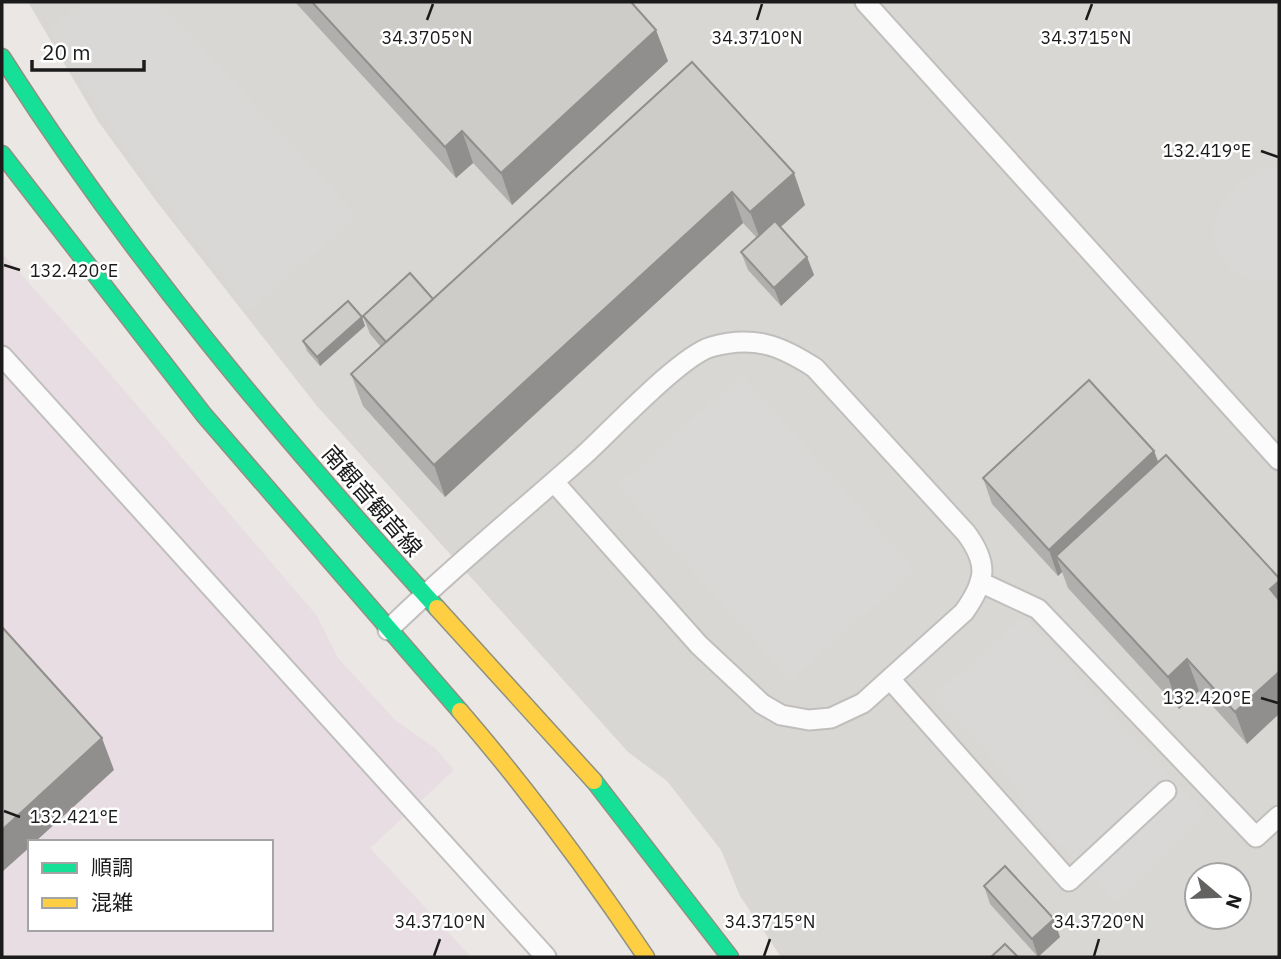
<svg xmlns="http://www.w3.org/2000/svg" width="1281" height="959" viewBox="0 0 1281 959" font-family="'IBM Plex Sans','Noto Sans JP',sans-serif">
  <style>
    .industrial { fill: #e7dde2; fill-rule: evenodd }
    .airport { fill: #d9d7d3; fill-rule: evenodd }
    .parking { fill: #dad8d7 }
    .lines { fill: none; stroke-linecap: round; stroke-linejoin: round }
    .taxiway { stroke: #dad8d6; stroke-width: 102 }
    .lane-casing { stroke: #c1bfbe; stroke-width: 23 }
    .fast-casing { stroke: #90907e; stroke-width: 19 }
    .slow-casing { stroke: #90907e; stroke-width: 19 }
    .lane { stroke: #fcfbfb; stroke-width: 19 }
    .fast { stroke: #16e098; stroke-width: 16 }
    .slow { stroke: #ffcf43; stroke-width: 16 }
    .wall { fill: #b1afad }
    .shaded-wall { fill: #908f8d }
    .building { fill: #ceccc9; stroke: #908f8d; stroke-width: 2 }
    .ticks { fill: none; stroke: #1b1b1b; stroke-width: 2.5 }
    .labels { text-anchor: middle; stroke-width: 5; stroke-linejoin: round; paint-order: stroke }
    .street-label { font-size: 23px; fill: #1b1b1b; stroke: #fff }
    .ticks-label { font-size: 18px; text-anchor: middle; fill: #1b1b1b; stroke: #fff; stroke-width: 5; stroke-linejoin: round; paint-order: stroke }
  </style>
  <rect width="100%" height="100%" fill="#eae7e4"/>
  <path class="industrial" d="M 2,253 L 99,361 L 317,616 L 338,658 L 395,720 L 435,748 L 454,770 L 370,848 L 471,957 L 2,957 ZM 30,842 L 271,842 L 271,929 L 30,929 Z"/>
  <path class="airport" d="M 28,2 L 1279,2 L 1279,957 L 781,957 L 740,896 L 721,850 L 667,781 L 628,752 L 317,406 L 157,202 L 98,121 ZM 1197,875 L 1239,875 L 1239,917 L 1197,917 Z"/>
  <g class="parking">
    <path d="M 81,2 L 160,2 L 357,216 L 249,311 L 125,148 L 49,31 Z"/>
    <path d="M 742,375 L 915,570 L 790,680 L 618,486 Z"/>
    <path d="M 1024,617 L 1206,816 L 1116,902 L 1028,812 L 1010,778 L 934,696 Z"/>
  </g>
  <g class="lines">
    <path class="taxiway" d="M 1265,231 L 1279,217"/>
    <defs>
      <g id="lane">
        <path d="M 865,2 L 1279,460"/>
        <path d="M 2,356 L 546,957"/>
        <path d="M 980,582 L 1038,609 L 1256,837 L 1279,816"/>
        <path d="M 388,630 C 450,569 517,515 582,457 C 610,432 680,356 711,347 C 753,335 780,345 815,368 L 966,533 C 989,564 986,581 964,612 L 863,703 L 831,718 L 809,720 L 781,715 L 762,704 L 699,645 L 554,482"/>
        <path d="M 890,679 L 1069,881 L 1166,791"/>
      </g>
      <g id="fast">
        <path d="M 2,57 C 128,255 279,434 437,608"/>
        <path d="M 2,154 L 204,415 L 460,711"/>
        <path d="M 594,781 L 730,957"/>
      </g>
      <g id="slow">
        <path d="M 437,608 L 594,781"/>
        <path d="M 460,711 C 528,790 588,871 646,957"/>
      </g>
    </defs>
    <use href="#lane" class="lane-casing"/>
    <use href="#fast" class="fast-casing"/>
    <use href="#slow" class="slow-casing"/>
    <use href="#lane" class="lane"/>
    <use href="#fast" class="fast"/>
    <use href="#slow" class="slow"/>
  </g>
  <g class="wall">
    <path d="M 295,2 L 631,2 L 668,61 L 512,205 L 473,163 L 456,178 Z"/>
    <path d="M 692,62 L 805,205 L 780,227 L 807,257 L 814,275 L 781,306 L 748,270 L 741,252 L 757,238 L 743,223 L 445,497 L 363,406 L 351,374 L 381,347 L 370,334 L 363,316 L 433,299 Z"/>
    <path d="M 362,317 L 365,326 L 320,366 L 307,351 L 303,341 Z"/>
    <path d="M 1154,451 L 1158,462 L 1247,744 L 1199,691 L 1179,709 L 1068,588 L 1062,572 L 1058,576 L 992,504 L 983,478 Z"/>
    <path d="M 984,886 L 1060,937 L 1038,957 L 990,904 Z"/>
  </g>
  <g class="shaded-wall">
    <path d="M 656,30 L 668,61 L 512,205 L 501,173 Z"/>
    <path d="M 462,131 L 473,163 L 456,178 L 445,147 Z"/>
    <path d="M 794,173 L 805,205 L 762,244 L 750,212 Z"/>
    <path d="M 732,192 L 743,223 L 445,497 L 434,465 Z"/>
    <path d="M 807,257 L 814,275 L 781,306 L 774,288 Z"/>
    <path d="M 362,317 L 365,326 L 320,366 L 317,357 Z"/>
    <path d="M 1154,451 L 1164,477 L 1056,556 L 1062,572 L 1058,576 L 1049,550 Z"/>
    <path d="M 1279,581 L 1279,616 L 1270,589 Z"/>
    <path d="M 1187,659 L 1199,691 L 1179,709 L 1168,677 Z"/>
    <path d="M 1279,672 L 1279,714 L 1247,744 L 1235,712 Z"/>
    <path d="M 102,738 L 114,770 L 35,842 L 30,842 L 30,847 L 2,872 L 2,830 Z"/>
    <path d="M 1054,919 L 1060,937 L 1038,957 L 1032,939 Z"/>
  </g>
  <g class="building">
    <path d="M 312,2 L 631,2 L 656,30 L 501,173 L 462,131 L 445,147 Z"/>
    <path d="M 692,62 L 794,173 L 750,212 L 732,192 L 434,465 L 351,374 Z"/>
    <path d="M 775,221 L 807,257 L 774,288 L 741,252 Z"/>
    <path d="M 410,273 L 433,299 L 386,342 L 363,316 Z"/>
    <path d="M 348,301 L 362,317 L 317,357 L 303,341 Z"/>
    <path d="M 1089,380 L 1154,451 L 1049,550 L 983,478 Z"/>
    <path d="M 1166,455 L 1279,578 L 1279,581 L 1270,589 L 1279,600 L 1279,672 L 1235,712 L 1187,659 L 1168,677 L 1056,556 Z"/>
    <path d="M 2,627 L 102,738 L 2,830 Z"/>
    <path d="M 1005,866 L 1054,919 L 1032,939 L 984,886 Z"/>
    <path d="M 1005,944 L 1018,957 L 991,957 Z"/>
  </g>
  <path class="ticks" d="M 427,20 L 433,4M 757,20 L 762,4M 1086,20 L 1092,4M 1261,151 L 1278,157M 4,265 L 20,270M 1261,698 L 1278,703M 4,811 L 20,817M 434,956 L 440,939M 764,956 L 770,939M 1094,956 L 1099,939"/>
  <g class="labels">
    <g class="street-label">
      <text transform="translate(372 501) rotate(49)" y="8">南観音観音線</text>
    </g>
  </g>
  <g class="ticks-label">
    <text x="427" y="44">34.3705°N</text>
    <text x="757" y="44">34.3710°N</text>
    <text x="1086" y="44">34.3715°N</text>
    <text x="1207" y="157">132.419°E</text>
    <text x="74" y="277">132.420°E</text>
    <text x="1207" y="704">132.420°E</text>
    <text x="74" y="823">132.421°E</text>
    <text x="440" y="928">34.3710°N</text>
    <text x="770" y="928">34.3715°N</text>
    <text x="1099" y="928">34.3720°N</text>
  </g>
  <rect width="1281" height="959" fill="none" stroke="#1b1b1b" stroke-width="7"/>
  <rect x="28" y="840" width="245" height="91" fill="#ffffff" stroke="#a4a4a4" stroke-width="2"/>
  <rect x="42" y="863" width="35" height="10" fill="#16e098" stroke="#a4a4a4" stroke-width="2"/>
  <text x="91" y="875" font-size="21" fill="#1b1b1b">順調</text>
  <rect x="42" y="898" width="35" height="10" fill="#ffcf43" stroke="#a4a4a4" stroke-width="2"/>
  <text x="91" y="910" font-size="21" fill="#1b1b1b">混雑</text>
  <g transform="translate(1218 896) rotate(109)"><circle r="33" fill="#ffffff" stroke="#a4a4a4" stroke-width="2"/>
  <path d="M0-5L12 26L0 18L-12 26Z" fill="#636261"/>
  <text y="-10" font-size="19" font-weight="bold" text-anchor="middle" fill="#1b1b1b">N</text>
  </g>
  <path d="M32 60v10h112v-10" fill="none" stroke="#1b1b1b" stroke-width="3.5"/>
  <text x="42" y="60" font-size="21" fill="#1b1b1b" stroke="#ffffff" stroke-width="5" paint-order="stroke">20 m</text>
</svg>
